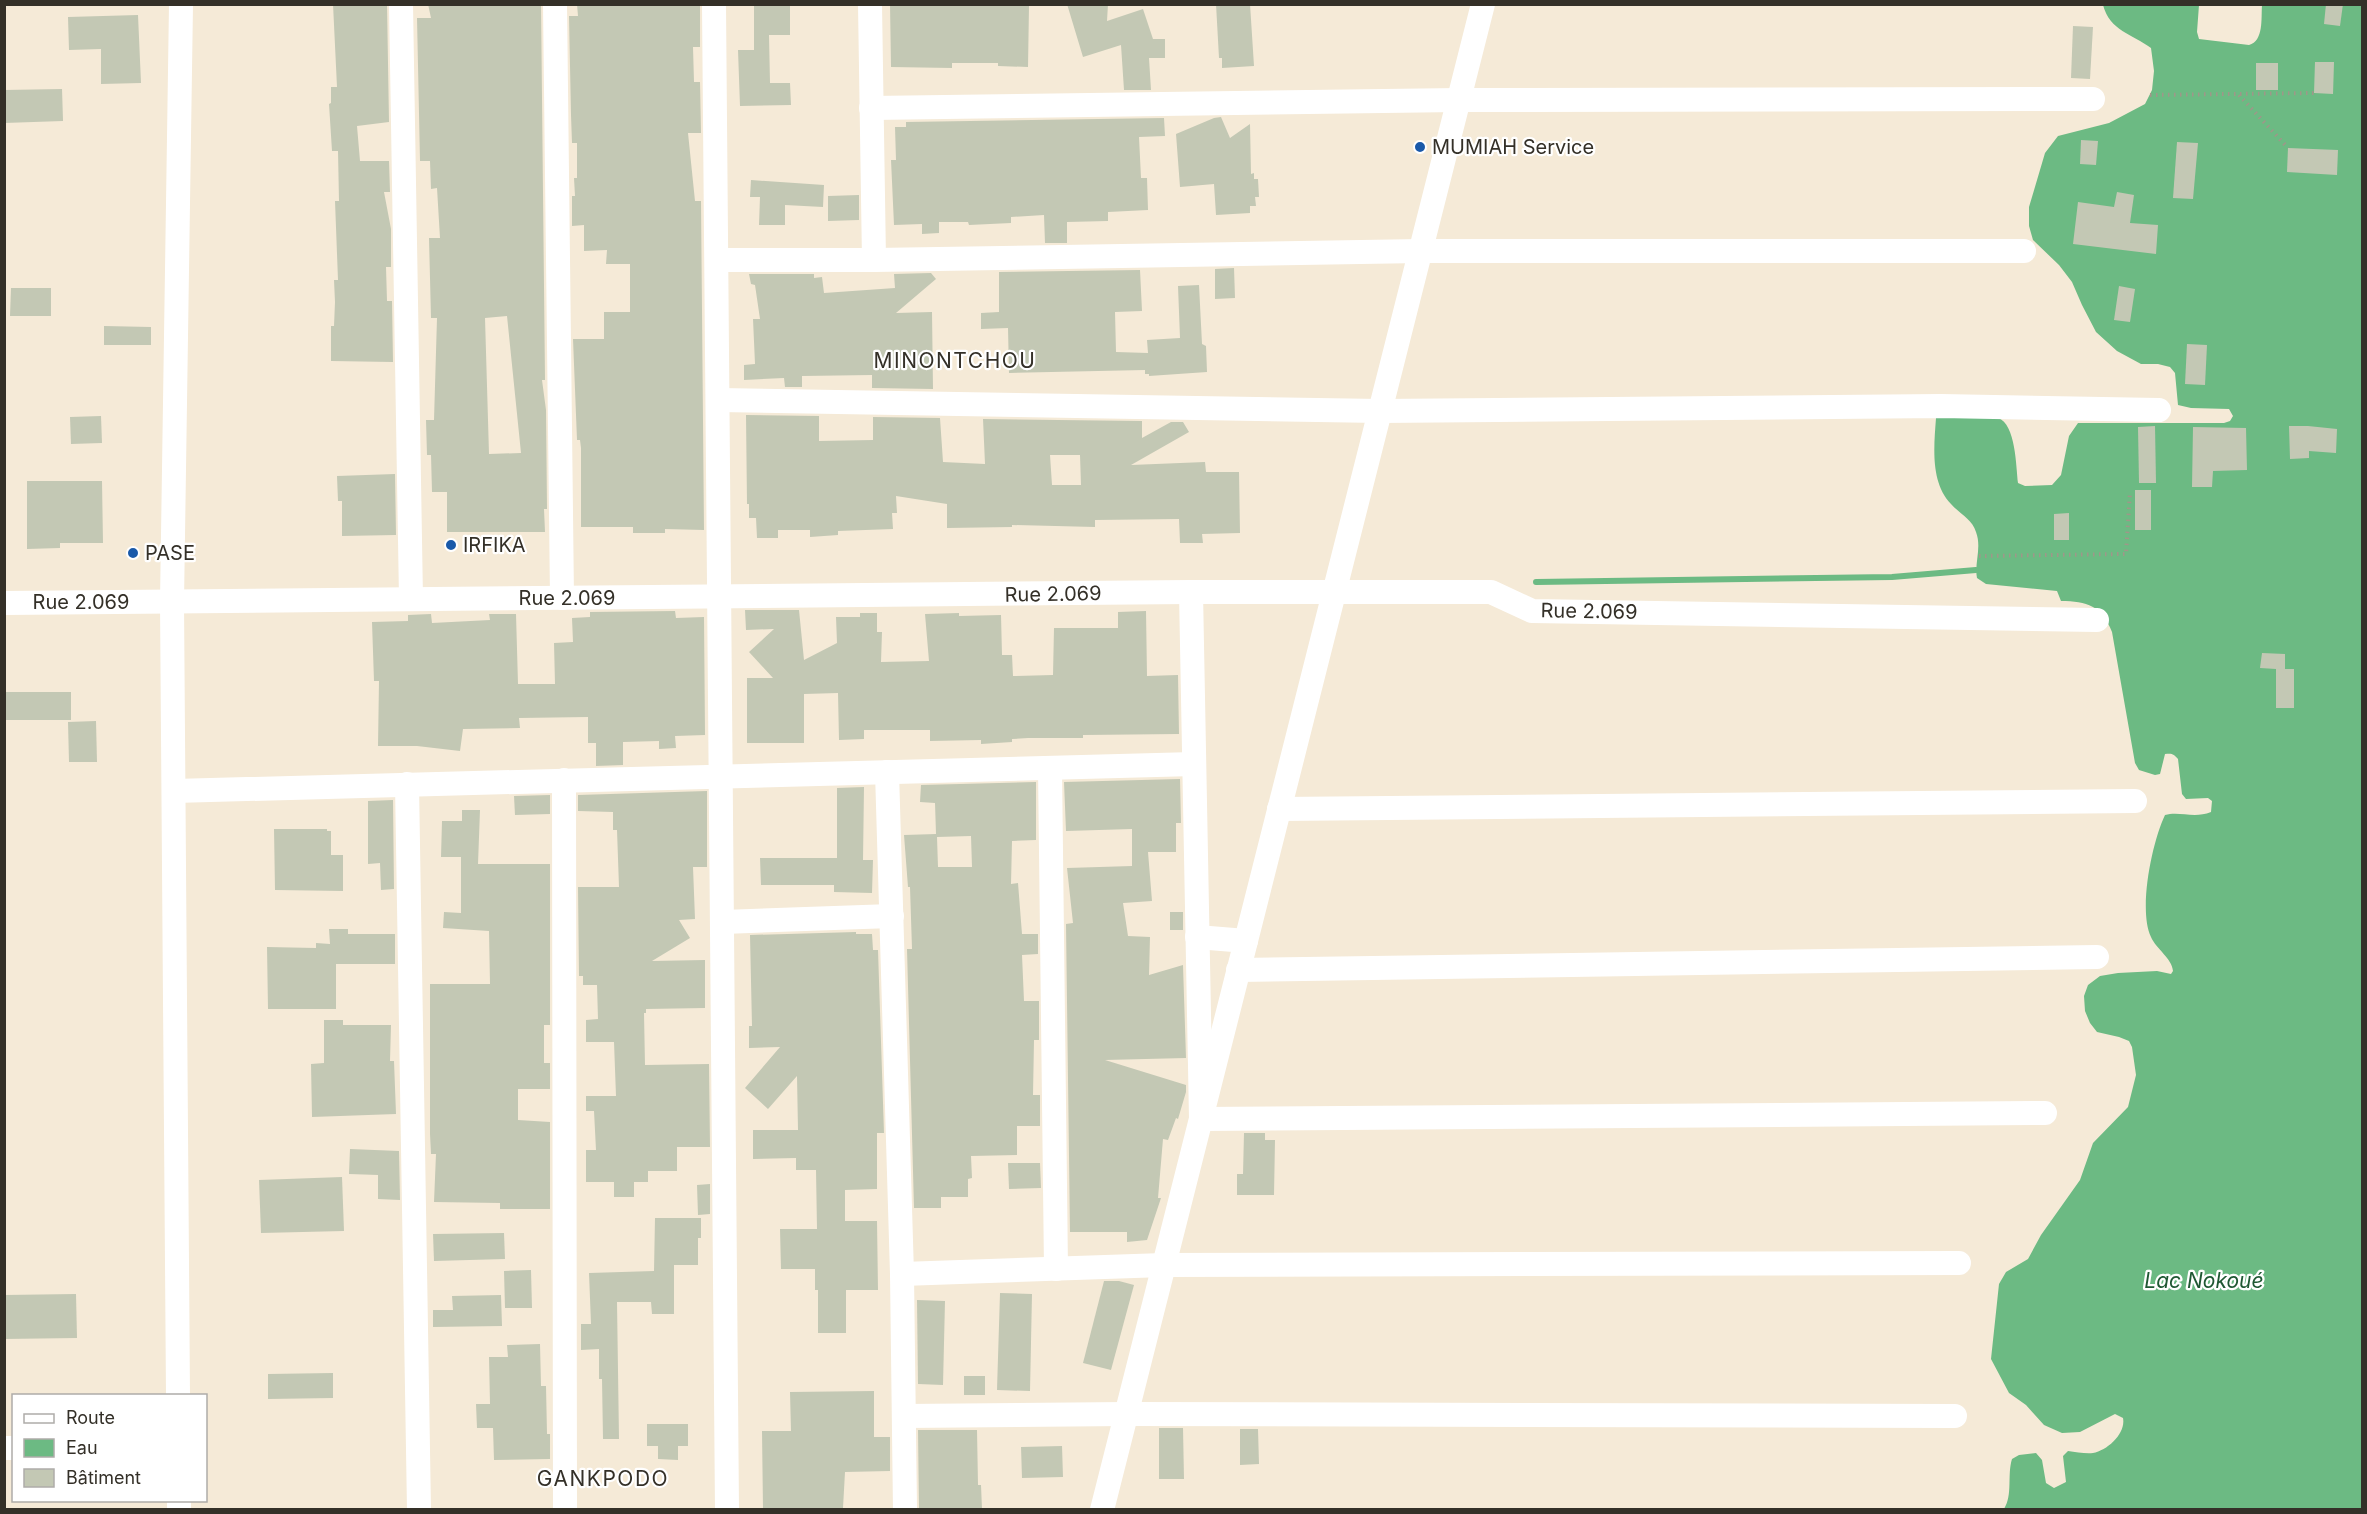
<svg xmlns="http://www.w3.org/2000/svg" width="2367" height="1514" viewBox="0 0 2367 1514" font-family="Inter,sans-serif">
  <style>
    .water { fill: #6cba83 }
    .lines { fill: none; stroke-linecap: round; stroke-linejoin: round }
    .stream { stroke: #6cba83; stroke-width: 6 }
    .building { fill: #c3c8b4; fill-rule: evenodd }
    .path { stroke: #9f9789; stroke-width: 4; stroke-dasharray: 1.5 4.5; stroke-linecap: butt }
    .minor { stroke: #fff; stroke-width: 24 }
    .poi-dot { fill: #1959a9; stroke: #fff; stroke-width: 2 }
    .labels { text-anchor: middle; stroke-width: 4.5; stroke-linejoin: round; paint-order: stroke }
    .poi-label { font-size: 20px; fill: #343028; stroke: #fff; text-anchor: start }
    .street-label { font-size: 20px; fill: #343028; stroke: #fff }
    .neighbourhood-label { font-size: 21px; letter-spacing: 1.5px; fill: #343028; stroke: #fff }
    .water-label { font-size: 21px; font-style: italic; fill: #1f5833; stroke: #fff }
  </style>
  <rect width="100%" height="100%" fill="#f5ead7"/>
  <path class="water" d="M 2103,5 L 2199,5 L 2197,32 L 2199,39 L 2249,45 C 2264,41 2261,18 2262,5 L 2362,5 L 2362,1509 L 2004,1509 C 2013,1495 2007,1475 2012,1459 L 2019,1455 L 2036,1453 L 2042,1460 L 2046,1483 L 2054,1488 L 2066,1482 L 2063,1456 L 2068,1451 C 2076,1452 2086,1454 2093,1453 C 2108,1450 2126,1433 2123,1418 L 2115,1414 L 2080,1432 L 2062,1433 L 2044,1425 L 2026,1405 L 2009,1393 L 1991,1359 L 1999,1284 L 2006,1272 L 2028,1259 L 2041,1235 L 2080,1180 L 2093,1143 L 2128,1107 L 2136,1075 L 2132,1047 L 2129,1041 L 2119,1037 L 2097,1032 L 2090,1023 L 2085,1011 L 2084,996 L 2088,985 L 2100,976 L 2118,973 L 2157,971 L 2171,974 L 2173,971 C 2172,958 2156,949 2151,937 C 2138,910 2152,842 2165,815 C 2180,811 2194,819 2211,812 L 2212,801 L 2208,798 L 2186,799 L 2182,794 L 2178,759 C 2174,754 2172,753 2165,754 L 2160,774 L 2155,775 L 2139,770 L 2135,763 L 2112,632 C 2102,606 2087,601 2061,601 L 2057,591 L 1986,584 L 1977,578 C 1974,563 1982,548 1976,532 C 1972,519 1960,514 1951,504 C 1930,482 1934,446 1936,418 L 1942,415 C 1956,416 1986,414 1998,418 C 2016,424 2016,467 2018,483 L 2025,486 L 2052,485 L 2061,475 L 2069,436 L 2078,423 L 2224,423 L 2230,421 L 2233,416 L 2229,409 L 2191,408 L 2178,405 L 2175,373 L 2170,367 L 2158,364 L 2141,364 L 2117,351 L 2096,332 L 2082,305 L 2072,282 L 2059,265 L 2033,240 L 2029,226 L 2029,207 L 2045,153 L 2058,136 L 2109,123 L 2145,104 L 2152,90 L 2154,71 L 2151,48 C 2132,34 2110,31 2103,5 Z"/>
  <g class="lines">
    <path class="stream" d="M 1536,582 L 1892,577 L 1976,570"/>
  </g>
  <g class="building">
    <path d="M 333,4 L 387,4 L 389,122 L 357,126 L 360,161 L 389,161 L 390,192 L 384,192 L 391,229 L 391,267 L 386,267 L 387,301 L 392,301 L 393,362 L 331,361 L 331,326 L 334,326 L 335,302 L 334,280 L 338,280 L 335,201 L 339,201 L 338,151 L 332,151 L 329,104 L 331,103 L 331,87 L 337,87 Z"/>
    <path d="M 428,4 L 541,4 L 545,380 L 542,380 L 546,410 L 547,509 L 544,509 L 545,532 L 447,532 L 447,492 L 432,492 L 431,455 L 427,455 L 426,420 L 434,420 L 437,318 L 431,318 L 429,238 L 440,238 L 437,188 L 431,189 L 430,161 L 420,161 L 417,18 L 431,18 ZM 507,316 L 521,453 L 489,454 L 485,318 Z"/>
    <path d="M 577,4 L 700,4 L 700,47 L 693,47 L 694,82 L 700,82 L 701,133 L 688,133 L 695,201 L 701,201 L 704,530 L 665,529 L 665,533 L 633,533 L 633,527 L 581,527 L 581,448 L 580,440 L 577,440 L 573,339 L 604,339 L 604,312 L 630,312 L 630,264 L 606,264 L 607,250 L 584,251 L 584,225 L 572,226 L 572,196 L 575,196 L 574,178 L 577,178 L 577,143 L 572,143 L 571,115 L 569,16 L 578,16 Z"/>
    <path d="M 754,4 L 790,4 L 790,35 L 769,35 L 770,83 L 790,83 L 791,105 L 740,106 L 738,50 L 754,50 Z"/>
    <path d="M 890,4 L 1029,6 L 1028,67 L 998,66 L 998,63 L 952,63 L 952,68 L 891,67 Z"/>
    <path d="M 1067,4 L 1108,4 L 1107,21 L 1143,9 L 1153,39 L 1165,39 L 1165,58 L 1149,58 L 1151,90 L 1124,90 L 1121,45 L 1083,57 Z"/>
    <path d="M 1216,4 L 1250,4 L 1254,66 L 1222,68 L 1222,58 L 1219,58 Z"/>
    <path d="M 2326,4 L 2343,4 L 2340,26 L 2324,24 Z"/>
    <path d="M 138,15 L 141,83 L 101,84 L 101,49 L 69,50 L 68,17 Z"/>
    <path d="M 2073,26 L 2093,27 L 2090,79 L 2071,78 Z"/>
    <path d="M 2315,62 L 2334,62 L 2333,94 L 2314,93 Z"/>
    <rect x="2256" y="63" width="22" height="27"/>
    <path d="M 62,89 L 63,121 L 4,123 L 4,90 Z"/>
    <path d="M 1221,117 L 1230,138 L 1250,124 L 1251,174 L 1254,173 L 1254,179 L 1258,179 L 1259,197 L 1255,197 L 1256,206 L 1250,206 L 1250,213 L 1216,215 L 1214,184 L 1180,187 L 1176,134 L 1214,118 Z"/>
    <path d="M 1164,118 L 1165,136 L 1139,137 L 1141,178 L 1147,178 L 1148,210 L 1108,212 L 1108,221 L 1067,222 L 1067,243 L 1045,243 L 1044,215 L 1011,217 L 1011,223 L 969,225 L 968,222 L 939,222 L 939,233 L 922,234 L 922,224 L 894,225 L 891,160 L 896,160 L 895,127 L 906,127 L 906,122 Z"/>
    <path d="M 2081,140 L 2098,141 L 2096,165 L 2080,164 Z"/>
    <path d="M 2177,142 L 2198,143 L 2193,199 L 2173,198 Z"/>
    <path d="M 2288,148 L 2338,150 L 2337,175 L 2287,172 Z"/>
    <path d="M 751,180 L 824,185 L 823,207 L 785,205 L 785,225 L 759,225 L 760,197 L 750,197 Z"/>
    <path d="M 2117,192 L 2134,195 L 2130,223 L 2158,225 L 2156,254 L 2073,244 L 2078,202 L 2114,207 Z"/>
    <path d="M 859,195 L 859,220 L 828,221 L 828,196 Z"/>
    <path d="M 1234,268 L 1235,298 L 1215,299 L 1215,269 Z"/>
    <path d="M 1140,270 L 1142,311 L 1115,312 L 1116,352 L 1148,353 L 1147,340 L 1180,338 L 1178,286 L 1199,285 L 1202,344 L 1206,346 L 1207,372 L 1149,376 L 1149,374 L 1145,374 L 1145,370 L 1009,373 L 1008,328 L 981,329 L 981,313 L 999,312 L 999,272 Z"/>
    <path d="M 931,273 L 936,279 L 896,313 L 932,312 L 933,389 L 872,388 L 872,375 L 802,376 L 802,387 L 785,387 L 784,378 L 744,380 L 744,365 L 755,364 L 753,319 L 760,319 L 755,285 L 751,284 L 749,274 L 814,274 L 814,278 L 822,277 L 824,293 L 895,288 L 894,274 Z"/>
    <path d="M 2119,286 L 2135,289 L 2130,322 L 2114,320 Z"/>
    <path d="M 11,288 L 51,288 L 51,316 L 10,316 Z"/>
    <path d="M 104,326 L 151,327 L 151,345 L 104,345 Z"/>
    <path d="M 2187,344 L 2207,345 L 2205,385 L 2185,384 Z"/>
    <path d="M 746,415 L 819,416 L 819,441 L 873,440 L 873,417 L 940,418 L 943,462 L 985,464 L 983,419 L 1142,421 L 1142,438 L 1171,422 L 1183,422 L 1189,432 L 1131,465 L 1205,462 L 1206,472 L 1239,472 L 1240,533 L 1202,534 L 1203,543 L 1180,543 L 1179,519 L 1095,520 L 1095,527 L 1012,525 L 1012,527 L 947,528 L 947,504 L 896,496 L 897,513 L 892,513 L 893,529 L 838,531 L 838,535 L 810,537 L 810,530 L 778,530 L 778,538 L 757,538 L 756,518 L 749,518 L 749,504 L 747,504 ZM 1050,455 L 1080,455 L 1081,485 L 1052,485 Z"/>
    <path d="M 101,416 L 102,443 L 71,444 L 70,417 Z"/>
    <path d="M 2155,426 L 2156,483 L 2139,483 L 2138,427 Z"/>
    <path d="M 2289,426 L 2308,426 L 2337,429 L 2336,453 L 2309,451 L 2309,458 L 2290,459 Z"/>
    <path d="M 2193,427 L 2246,428 L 2247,470 L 2213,471 L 2212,487 L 2192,487 Z"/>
    <path d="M 395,474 L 396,535 L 342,536 L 342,501 L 338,501 L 337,476 Z"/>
    <path d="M 27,481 L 102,481 L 103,543 L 60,543 L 60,548 L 27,549 Z"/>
    <rect x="2135" y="490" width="16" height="40"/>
    <path d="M 2069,513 L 2069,540 L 2054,540 L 2054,514 Z"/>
    <path d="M 745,610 L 799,610 L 804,660 L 837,643 L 836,617 L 860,617 L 860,613 L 877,613 L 877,632 L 882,632 L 881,662 L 929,661 L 925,614 L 959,613 L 959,616 L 1001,615 L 1002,655 L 1012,655 L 1013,676 L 1053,675 L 1054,628 L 1118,628 L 1118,612 L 1146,611 L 1147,676 L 1178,675 L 1179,734 L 1083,735 L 1083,738 L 1028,738 L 1012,739 L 1012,742 L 981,744 L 981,740 L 930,741 L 930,730 L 864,730 L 864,739 L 839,740 L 838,693 L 804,694 L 804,743 L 747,743 L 747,678 L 773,678 L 749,652 L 774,629 L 746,630 Z"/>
    <path d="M 675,611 L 676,618 L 704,617 L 705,735 L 675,736 L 676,748 L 659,749 L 659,741 L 623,742 L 623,765 L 596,766 L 596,743 L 588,743 L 588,717 L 519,718 L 520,728 L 463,729 L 460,751 L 417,746 L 378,746 L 379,681 L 374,681 L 372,622 L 408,621 L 408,615 L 431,614 L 432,623 L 490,620 L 489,614 L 516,614 L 518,684 L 555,684 L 554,643 L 573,642 L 572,618 L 590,617 L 590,612 Z"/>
    <path d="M 2262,653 L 2285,654 L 2285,669 L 2294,669 L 2294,708 L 2276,708 L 2276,669 L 2260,668 Z"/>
    <rect x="4" y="692" width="67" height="28"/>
    <path d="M 96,721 L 97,762 L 69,762 L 68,722 Z"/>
    <path d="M 1180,779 L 1181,823 L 1176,823 L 1176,852 L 1148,852 L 1152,901 L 1123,903 L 1128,936 L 1150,937 L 1149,975 L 1183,965 L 1186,1058 L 1105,1060 L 1186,1085 L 1186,1092 L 1178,1119 L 1176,1118 L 1168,1140 L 1163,1139 L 1158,1198 L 1161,1198 L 1147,1240 L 1127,1242 L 1127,1232 L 1070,1232 L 1066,924 L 1073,923 L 1067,868 L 1132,866 L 1132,829 L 1066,831 L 1064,782 Z"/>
    <path d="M 1036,782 L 1036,840 L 1012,841 L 1011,884 L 1018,883 L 1022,934 L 1038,934 L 1038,954 L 1022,955 L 1024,1001 L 1039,1001 L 1039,1040 L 1034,1040 L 1033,1095 L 1040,1095 L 1040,1126 L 1017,1126 L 1017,1155 L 971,1156 L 972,1178 L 968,1179 L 968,1197 L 941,1197 L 941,1208 L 914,1208 L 907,949 L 912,949 L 910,887 L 908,887 L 904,835 L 936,834 L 935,803 L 920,802 L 921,785 ZM 971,836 L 972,867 L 938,867 L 937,837 Z"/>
    <path d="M 864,787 L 863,860 L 873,860 L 872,893 L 834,892 L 834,885 L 761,885 L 760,858 L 837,858 L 837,788 Z"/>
    <path d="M 707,791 L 707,867 L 693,867 L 695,919 L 679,920 L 690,938 L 652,961 L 705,960 L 705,1008 L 646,1009 L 646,1013 L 644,1013 L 645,1065 L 709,1064 L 710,1147 L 677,1147 L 677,1171 L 648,1171 L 648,1182 L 634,1182 L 634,1197 L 614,1197 L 614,1182 L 586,1182 L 586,1150 L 596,1150 L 594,1111 L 586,1111 L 586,1096 L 616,1096 L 614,1042 L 586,1042 L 586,1020 L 598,1019 L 597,985 L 583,985 L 583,976 L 579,976 L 578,887 L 619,887 L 617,830 L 613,830 L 613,812 L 578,811 L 578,795 Z"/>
    <path d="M 550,795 L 550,814 L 515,815 L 514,796 Z"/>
    <path d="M 393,800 L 394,889 L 381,890 L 380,863 L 368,864 L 368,801 Z"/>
    <path d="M 462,810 L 480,810 L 478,864 L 550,864 L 550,1025 L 544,1025 L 544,1063 L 550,1063 L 550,1089 L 518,1089 L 518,1120 L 550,1122 L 550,1209 L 500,1209 L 500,1203 L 434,1202 L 436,1154 L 431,1154 L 430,1134 L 430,984 L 490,984 L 489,931 L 443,928 L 444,912 L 461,913 L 461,857 L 441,857 L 442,821 L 462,821 Z"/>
    <path d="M 274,829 L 327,829 L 327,831 L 331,831 L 331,855 L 343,855 L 343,891 L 275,890 Z"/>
    <rect x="1170" y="912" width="13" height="18"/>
    <path d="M 329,929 L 348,929 L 348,934 L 395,934 L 395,964 L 336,964 L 336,1009 L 268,1009 L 267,947 L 316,948 L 316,943 L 330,944 Z"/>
    <path d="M 856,932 L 856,934 L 872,934 L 873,950 L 878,950 L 884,1133 L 877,1133 L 877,1189 L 845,1190 L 845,1221 L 877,1221 L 878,1290 L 846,1290 L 846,1333 L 818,1333 L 818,1290 L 815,1290 L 815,1269 L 781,1269 L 780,1229 L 817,1229 L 816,1170 L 796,1170 L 796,1158 L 753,1159 L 753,1130 L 798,1130 L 797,1076 L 768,1109 L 745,1088 L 780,1047 L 749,1048 L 749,1026 L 752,1026 L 750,935 Z"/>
    <path d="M 324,1020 L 343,1020 L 343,1025 L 391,1025 L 390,1061 L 394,1061 L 396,1114 L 312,1117 L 311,1064 L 324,1063 Z"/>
    <path d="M 1244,1133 L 1265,1133 L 1265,1140 L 1275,1140 L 1274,1195 L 1237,1195 L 1237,1174 L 1243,1174 Z"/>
    <path d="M 350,1149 L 399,1151 L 400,1200 L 378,1199 L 378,1175 L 349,1174 Z"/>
    <path d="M 1008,1163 L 1040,1163 L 1041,1188 L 1009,1189 Z"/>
    <path d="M 342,1177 L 344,1231 L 261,1233 L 259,1180 Z"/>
    <path d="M 710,1184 L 710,1214 L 698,1215 L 697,1185 Z"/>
    <path d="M 655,1218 L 701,1218 L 701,1238 L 698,1238 L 698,1265 L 674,1265 L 674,1314 L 652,1314 L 651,1302 L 617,1302 L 619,1439 L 603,1439 L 602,1379 L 599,1379 L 599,1349 L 581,1350 L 581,1324 L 591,1324 L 589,1273 L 654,1271 Z"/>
    <path d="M 504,1233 L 505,1259 L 434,1261 L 433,1234 Z"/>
    <path d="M 531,1270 L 532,1308 L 505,1308 L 504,1271 Z"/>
    <path d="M 1104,1281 L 1119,1281 L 1134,1285 L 1111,1370 L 1083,1363 Z"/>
    <path d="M 1000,1293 L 1032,1294 L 1030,1391 L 997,1390 Z"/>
    <path d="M 76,1294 L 77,1338 L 4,1339 L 4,1295 Z"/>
    <path d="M 501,1295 L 502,1326 L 433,1327 L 433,1310 L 453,1310 L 452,1296 Z"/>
    <path d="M 917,1300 L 945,1301 L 943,1385 L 918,1384 Z"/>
    <path d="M 540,1344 L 541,1386 L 546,1386 L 547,1434 L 550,1434 L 550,1459 L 494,1460 L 493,1428 L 477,1428 L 476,1404 L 490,1404 L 489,1357 L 508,1357 L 507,1345 Z"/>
    <path d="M 333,1373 L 333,1398 L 268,1399 L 268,1374 Z"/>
    <rect x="964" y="1376" width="21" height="19"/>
    <path d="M 874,1391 L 874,1437 L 890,1437 L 890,1471 L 845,1472 L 843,1508 L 763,1509 L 762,1431 L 791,1431 L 790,1392 Z"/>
    <path d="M 647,1424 L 688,1424 L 688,1446 L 678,1446 L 678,1460 L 658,1459 L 658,1446 L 647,1446 Z"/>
    <path d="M 1159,1428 L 1183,1428 L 1184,1479 L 1159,1479 Z"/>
    <path d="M 1240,1429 L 1258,1429 L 1259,1464 L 1240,1465 Z"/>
    <path d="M 918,1430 L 977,1430 L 978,1485 L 981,1485 L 982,1509 L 919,1509 Z"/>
    <path d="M 1062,1446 L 1063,1477 L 1022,1478 L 1021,1447 Z"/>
  </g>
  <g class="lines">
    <g class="path">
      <path d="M 2150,95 L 2314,93"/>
      <path d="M 2239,95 L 2288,148"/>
      <path d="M 1979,556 L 2126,554 L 2130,492"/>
    </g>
    <g class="minor">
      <path d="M 401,4 L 411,599"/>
      <path d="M 555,4 L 562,598"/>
      <path d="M 714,4 L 727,1510"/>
      <path d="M 870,4 L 874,260"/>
      <path d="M 871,108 L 1459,100 L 2093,99"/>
      <path d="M 717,260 L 874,260 L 1421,251 L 2024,251"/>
      <path d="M 719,400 L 1380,411 L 1941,406 L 2159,410"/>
      <path d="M 1191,592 L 1201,1119 L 2045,1113"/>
      <path d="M 4,603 L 1191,592 L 1491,592 L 1532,611 L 2097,620"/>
      <path d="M 1050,768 L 1056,1269"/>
      <path d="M 887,772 L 902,1274 L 905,1510"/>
      <path d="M 564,780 L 565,1510"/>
      <path d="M 407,784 L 419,1510"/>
      <path d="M 174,791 L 1194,764"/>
      <path d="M 1279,809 L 2135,801"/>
      <path d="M 723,922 L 892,916"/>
      <path d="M 1197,937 L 1246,941"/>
      <path d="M 1238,970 L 2097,957"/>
      <path d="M 902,1274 L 1164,1265 L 1959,1263"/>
      <path d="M 178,1396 L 172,602 L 181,4"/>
      <path d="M 904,1416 L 1126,1414 L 1955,1416"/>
      <path d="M 4,1448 L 14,1448"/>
      <path d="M 179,1500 L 179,1510"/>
      <path d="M 1102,1510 L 1483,4"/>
    </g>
  </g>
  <g class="poi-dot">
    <circle cx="1420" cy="147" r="6"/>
    <circle cx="451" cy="545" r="6"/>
    <circle cx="133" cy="553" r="6"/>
  </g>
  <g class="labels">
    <g class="poi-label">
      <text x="1432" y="154">MUMIAH Service</text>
      <text x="463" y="552">IRFIKA</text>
      <text x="145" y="560">PASE</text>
    </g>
    <g class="street-label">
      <text transform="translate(1053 594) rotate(-1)" y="7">Rue 2.069</text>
      <text x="567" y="605">Rue 2.069</text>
      <text x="81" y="609">Rue 2.069</text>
      <text transform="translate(1589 611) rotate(1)" y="7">Rue 2.069</text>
    </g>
    <g class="neighbourhood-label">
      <text x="955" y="368">MINONTCHOU</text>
      <text x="603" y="1486">GANKPODO</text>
    </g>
    <g class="water-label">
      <text x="2204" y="1288">Lac Nokoué</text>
    </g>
  </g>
  <rect width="2367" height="1514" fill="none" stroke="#343028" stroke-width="12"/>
  <rect x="12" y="1394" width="195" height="108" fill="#ffffff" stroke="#aeaca9" stroke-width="1.5"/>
  <rect x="24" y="1414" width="30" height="9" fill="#ffffff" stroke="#aeaca9" stroke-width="1.5"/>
  <text x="66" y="1424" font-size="18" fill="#343028">Route</text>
  <rect x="24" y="1439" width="30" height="18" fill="#6cba83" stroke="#aeaca9" stroke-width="1.5"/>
  <text x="66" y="1454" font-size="18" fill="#343028">Eau</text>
  <rect x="24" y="1469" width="30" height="18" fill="#c3c8b4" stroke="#aeaca9" stroke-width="1.5"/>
  <text x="66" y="1484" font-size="18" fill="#343028">Bâtiment</text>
</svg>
